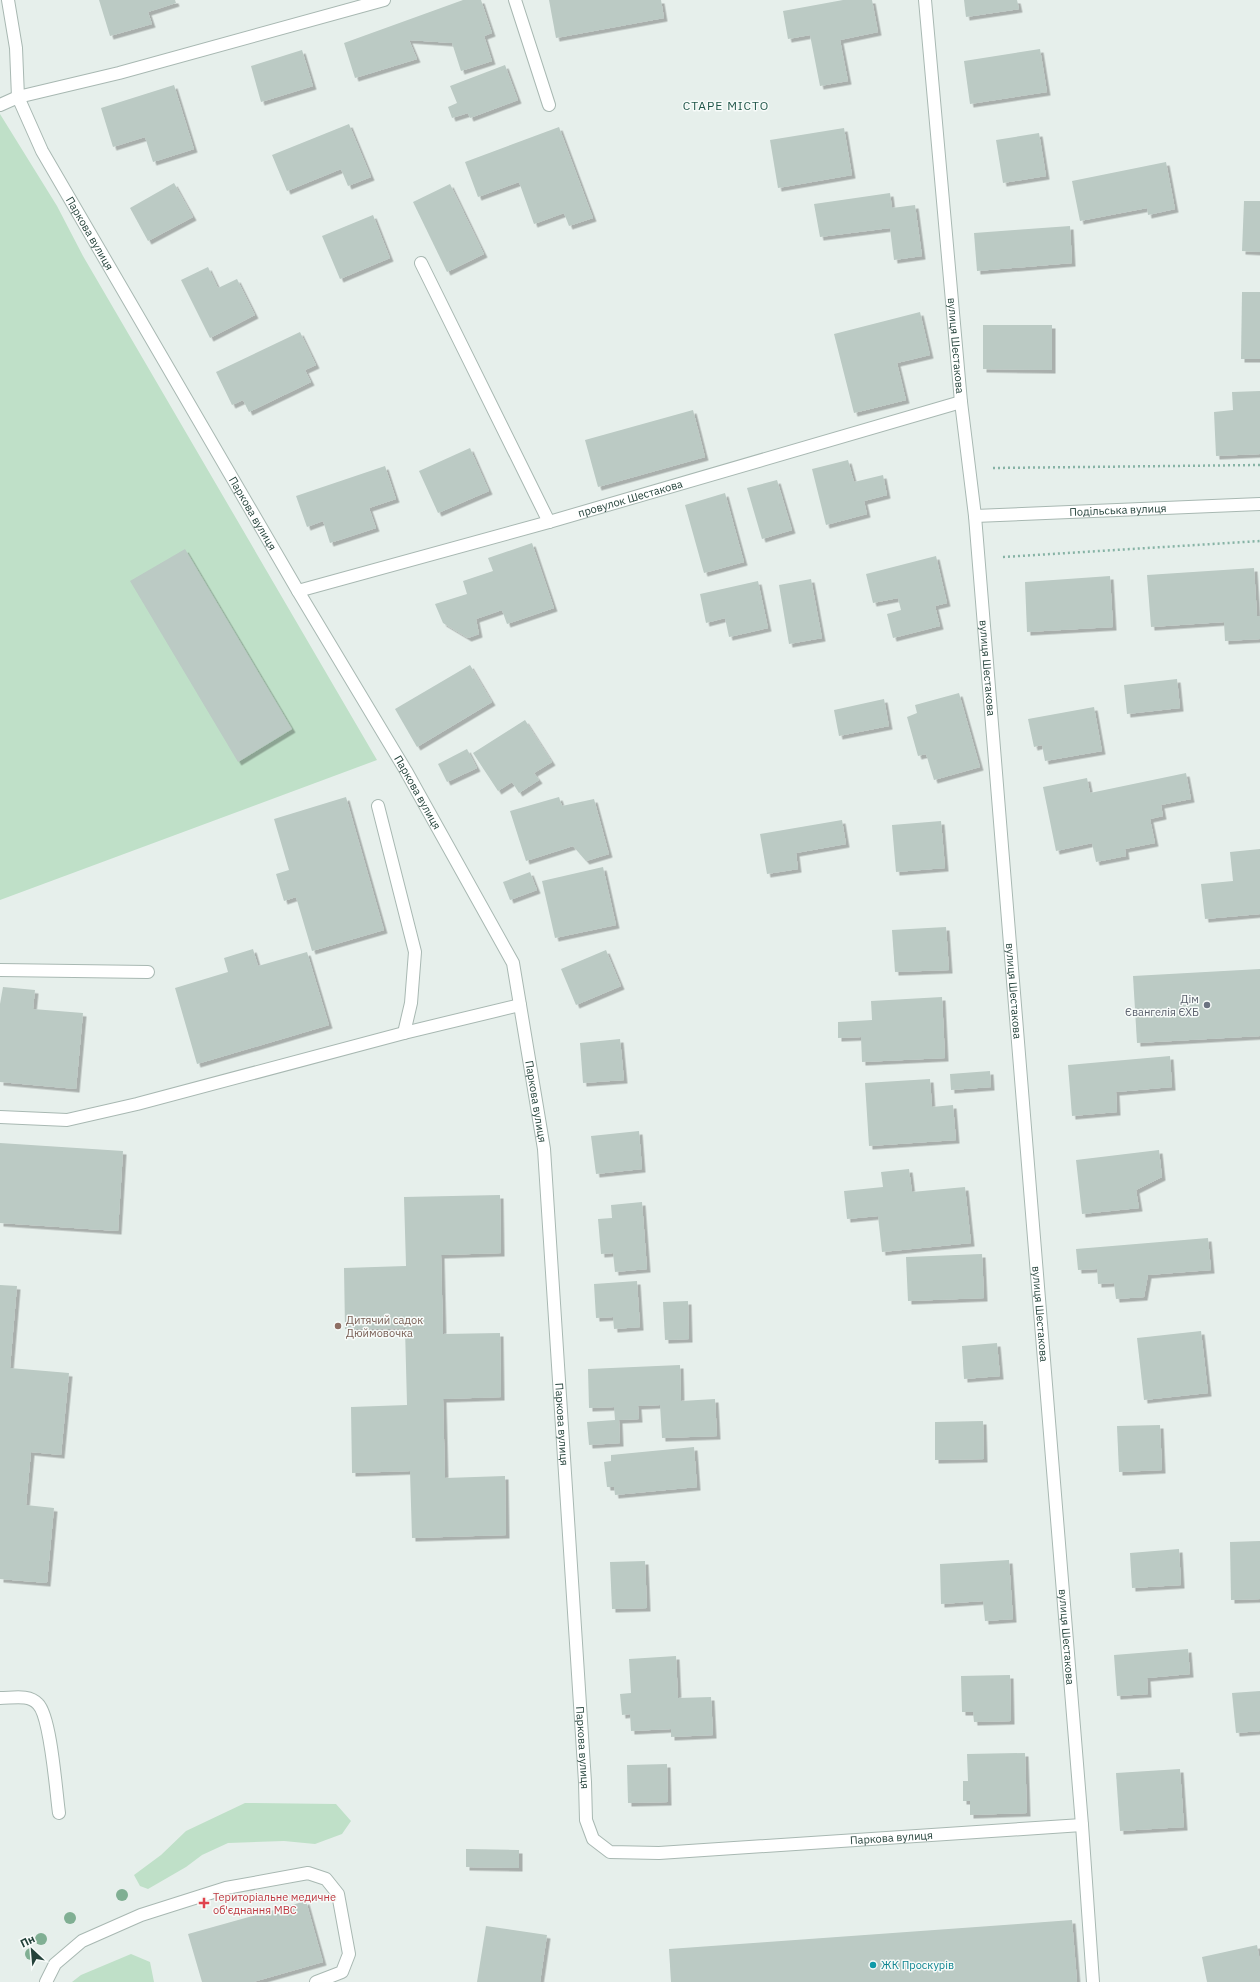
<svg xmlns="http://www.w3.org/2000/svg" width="1260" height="1982" viewBox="0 0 1260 1982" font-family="'IBM Plex Sans',sans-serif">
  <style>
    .green { fill: #bfe0c8 }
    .building { fill: #bbcac4; filter: url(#shadow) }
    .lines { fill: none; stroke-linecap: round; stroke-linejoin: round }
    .minor-casing { stroke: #a8b8b2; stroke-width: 14 }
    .path { stroke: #86b3a5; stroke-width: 2.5; stroke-dasharray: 2 3; stroke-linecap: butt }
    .minor { stroke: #fff; stroke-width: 12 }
    .tree { fill: #80af93 }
    .worship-dot { fill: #6b7280; stroke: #f7fbf9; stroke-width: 1.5 }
    .education-dot { fill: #8d6e63; stroke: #f7fbf9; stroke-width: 1.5 }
    .health-dot { fill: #e0444e; stroke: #f7fbf9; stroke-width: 1.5 }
    .culture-dot { fill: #0f9aa8; stroke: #f7fbf9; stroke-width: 1.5 }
    .labels { text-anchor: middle; stroke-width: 3; stroke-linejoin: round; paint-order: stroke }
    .street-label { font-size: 11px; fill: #24423a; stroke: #f7fbf9 }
    .worship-label { font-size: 11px; fill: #5b616d; stroke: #f7fbf9; text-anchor: end }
    .education-label { font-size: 11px; fill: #785e54; stroke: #f7fbf9; text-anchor: start }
    .health-label { font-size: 11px; fill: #be3a42; stroke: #f7fbf9; text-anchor: start }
    .culture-label { font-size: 11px; fill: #0d838f; stroke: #f7fbf9; text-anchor: start }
    .neighbourhood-label { font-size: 12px; letter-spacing: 1px; fill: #1f5548; stroke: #f7fbf9 }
  </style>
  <defs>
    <filter id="shadow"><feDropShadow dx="3.5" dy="3.5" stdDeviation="0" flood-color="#0004"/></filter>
  </defs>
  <rect width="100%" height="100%" fill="#e6efeb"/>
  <g class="green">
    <path d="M 0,114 L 57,206 L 83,256 L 377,760 L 0,900 Z"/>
    <path d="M 245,1803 L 336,1804 L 351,1821 L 342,1834 L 315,1844 L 284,1841 L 228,1843 L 202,1855 L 186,1867 L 148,1889 L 140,1886 L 134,1875 L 161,1855 L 186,1831 Z"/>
    <path d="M 131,1954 L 150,1962 L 154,1982 L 72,1982 L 81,1975 Z"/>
  </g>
  <g class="building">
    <path d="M 99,0 L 175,0 L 176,3 L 148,12 L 152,24 L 110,36 Z"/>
    <path d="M 463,0 L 481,0 L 492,33 L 484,36 L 492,61 L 461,71 L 452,43 L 409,40 L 417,59 L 355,78 L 344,43 Z"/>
    <path d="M 549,0 L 661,0 L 664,18 L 556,38 Z"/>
    <path d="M 843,0 L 872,0 L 878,32 L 840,40 L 848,81 L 820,86 L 810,35 L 788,39 L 783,11 Z"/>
    <path d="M 964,0 L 1017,0 L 1019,9 L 966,17 Z"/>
    <path d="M 1040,49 L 1047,92 L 970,104 L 964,61 Z"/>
    <path d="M 302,50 L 313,86 L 261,102 L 251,66 Z"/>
    <path d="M 505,65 L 518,100 L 470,118 L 468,113 L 452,118 L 448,107 L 457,103 L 450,86 Z"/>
    <path d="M 174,85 L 194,149 L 153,162 L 145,137 L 113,147 L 101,108 Z"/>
    <path d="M 349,124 L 371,177 L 348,186 L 341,169 L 287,191 L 272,155 Z"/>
    <path d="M 559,127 L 593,218 L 569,226 L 564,213 L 534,224 L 519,182 L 478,197 L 465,162 Z"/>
    <path d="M 844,128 L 852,175 L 778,188 L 770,140 Z"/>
    <path d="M 1039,133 L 1046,176 L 1003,183 L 996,140 Z"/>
    <path d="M 1166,162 L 1175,209 L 1148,215 L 1147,208 L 1080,221 L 1072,181 Z"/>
    <path d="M 174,183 L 193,217 L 148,241 L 130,208 Z"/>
    <path d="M 450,184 L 484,254 L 447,272 L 413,202 Z"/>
    <path d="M 890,193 L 892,208 L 915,205 L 922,256 L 894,260 L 890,228 L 820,237 L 814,204 Z"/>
    <path d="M 1244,201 L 1260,201 L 1260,252 L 1242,251 Z"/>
    <path d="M 373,215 L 390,258 L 340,279 L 322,236 Z"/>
    <path d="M 1070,226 L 1072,263 L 977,271 L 974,233 Z"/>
    <path d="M 208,267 L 218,288 L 237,279 L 255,315 L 210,338 L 181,280 Z"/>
    <path d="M 1242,292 L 1260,292 L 1260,359 L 1241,359 Z"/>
    <path d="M 920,312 L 930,355 L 897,363 L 906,400 L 854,413 L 834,334 Z"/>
    <path d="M 983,325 L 1052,325 L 1052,370 L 983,369 Z"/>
    <path d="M 300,332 L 316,365 L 305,370 L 311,382 L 249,412 L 243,400 L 232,405 L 216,372 Z"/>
    <path d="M 1260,391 L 1260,454 L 1216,456 L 1214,412 L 1233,410 L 1232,392 Z"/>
    <path d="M 693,410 L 705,457 L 598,487 L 585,440 Z"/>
    <path d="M 470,448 L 489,491 L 438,513 L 419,471 Z"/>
    <path d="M 848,460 L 854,482 L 883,475 L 887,495 L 864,501 L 867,514 L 826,525 L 812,469 Z"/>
    <path d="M 385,466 L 396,499 L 369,508 L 376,528 L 330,543 L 323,521 L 307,527 L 296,496 Z"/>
    <path d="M 777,480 L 792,530 L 762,539 L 747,488 Z"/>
    <path d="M 725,493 L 744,562 L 704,573 L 685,505 Z"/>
    <path d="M 532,543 L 554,608 L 507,624 L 502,610 L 476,619 L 479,634 L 468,638 L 443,623 L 435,604 L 467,594 L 463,581 L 493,571 L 488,558 Z"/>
    <path d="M 185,549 L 292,729 L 238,762 L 130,581 Z"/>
    <path d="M 936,556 L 947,603 L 935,606 L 940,626 L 893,638 L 887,614 L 901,610 L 898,598 L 873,603 L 866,574 Z"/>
    <path d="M 1254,568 L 1257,616 L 1260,616 L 1260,639 L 1225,641 L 1224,622 L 1151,627 L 1147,575 Z"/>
    <path d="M 1110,576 L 1113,627 L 1027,632 L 1025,582 Z"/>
    <path d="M 811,579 L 822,638 L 789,644 L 779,585 Z"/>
    <path d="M 758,581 L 768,628 L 729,637 L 725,618 L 706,623 L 700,594 Z"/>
    <path d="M 470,665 L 492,702 L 417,747 L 395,709 Z"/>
    <path d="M 1177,679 L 1180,708 L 1127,714 L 1124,685 Z"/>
    <path d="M 959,693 L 980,767 L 934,780 L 926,754 L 918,756 L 907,717 L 917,713 L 915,705 Z"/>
    <path d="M 884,699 L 889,726 L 839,736 L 834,710 Z"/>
    <path d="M 1094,707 L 1102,751 L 1045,761 L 1042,745 L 1034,747 L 1028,719 Z"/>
    <path d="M 525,720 L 552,762 L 534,773 L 539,780 L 519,793 L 512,782 L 498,791 L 473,753 Z"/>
    <path d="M 467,749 L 477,768 L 447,782 L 438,764 Z"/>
    <path d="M 1186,773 L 1191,799 L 1161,805 L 1163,816 L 1150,819 L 1155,843 L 1125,849 L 1126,856 L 1096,862 L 1092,843 L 1056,851 L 1043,787 L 1087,778 L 1090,793 Z"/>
    <path d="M 346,797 L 384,930 L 312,951 L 296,897 L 284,901 L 276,874 L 289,870 L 274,819 Z"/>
    <path d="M 559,797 L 562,806 L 594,799 L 609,854 L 586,861 L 573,846 L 526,861 L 510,811 Z"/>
    <path d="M 842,820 L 846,844 L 796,853 L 798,869 L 767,874 L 760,834 Z"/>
    <path d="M 941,821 L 945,868 L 896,872 L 892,825 Z"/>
    <path d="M 1260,849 L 1260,914 L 1205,919 L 1201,884 L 1233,881 L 1230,852 Z"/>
    <path d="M 603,867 L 616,925 L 555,938 L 542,881 Z"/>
    <path d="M 530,872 L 537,890 L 510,900 L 503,882 Z"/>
    <path d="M 946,927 L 949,970 L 895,972 L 892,930 Z"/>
    <path d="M 253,949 L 258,966 L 307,952 L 329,1025 L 197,1064 L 175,988 L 228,972 L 224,958 Z"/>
    <path d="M 606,950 L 621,986 L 576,1005 L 561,969 Z"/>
    <path d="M 1260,969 L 1260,1036 L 1137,1043 L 1133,976 Z"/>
    <path d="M 3,987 L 35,990 L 33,1009 L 83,1013 L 76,1089 L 0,1082 L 0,1004 Z"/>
    <path d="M 942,997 L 945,1058 L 862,1062 L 861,1037 L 838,1038 L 838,1022 L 872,1020 L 871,1001 Z"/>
    <path d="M 620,1039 L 624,1080 L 583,1083 L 580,1043 Z"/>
    <path d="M 1170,1056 L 1172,1087 L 1116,1092 L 1117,1112 L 1072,1116 L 1068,1065 Z"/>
    <path d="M 990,1071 L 991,1087 L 951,1090 L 950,1074 Z"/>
    <path d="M 930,1079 L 932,1107 L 953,1105 L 956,1140 L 869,1146 L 865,1083 Z"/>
    <path d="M 639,1131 L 642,1169 L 596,1174 L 591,1136 Z"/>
    <path d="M 0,1143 L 123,1151 L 118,1231 L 0,1223 Z"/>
    <path d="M 1159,1150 L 1162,1177 L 1136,1190 L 1139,1208 L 1082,1214 L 1076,1160 Z"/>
    <path d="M 909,1169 L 912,1192 L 965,1187 L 971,1243 L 882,1252 L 878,1216 L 847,1219 L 844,1191 L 883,1187 L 881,1172 Z"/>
    <path d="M 500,1195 L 501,1253 L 441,1255 L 443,1334 L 500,1333 L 501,1397 L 443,1399 L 445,1478 L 505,1476 L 506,1535 L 412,1538 L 410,1471 L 352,1473 L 351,1407 L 407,1405 L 405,1328 L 345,1329 L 344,1268 L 406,1266 L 404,1197 Z"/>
    <path d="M 642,1202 L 647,1269 L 615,1272 L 613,1253 L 601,1254 L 598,1219 L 612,1218 L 611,1205 Z"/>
    <path d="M 1208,1238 L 1211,1270 L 1148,1275 L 1144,1297 L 1116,1299 L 1114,1283 L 1098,1284 L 1097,1269 L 1078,1270 L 1076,1249 Z"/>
    <path d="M 982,1254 L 984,1298 L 908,1301 L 906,1257 Z"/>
    <path d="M 637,1281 L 640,1327 L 614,1329 L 613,1317 L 596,1318 L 594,1284 Z"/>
    <path d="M 0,1285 L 17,1286 L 10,1368 L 69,1373 L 61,1455 L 31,1452 L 26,1505 L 54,1508 L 47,1583 L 0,1579 Z"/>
    <path d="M 688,1301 L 689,1339 L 665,1340 L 663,1302 Z"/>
    <path d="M 1201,1331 L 1208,1393 L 1144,1400 L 1137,1338 Z"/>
    <path d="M 997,1343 L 1000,1376 L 964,1379 L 962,1346 Z"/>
    <path d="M 680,1365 L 681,1401 L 715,1399 L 717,1436 L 662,1438 L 660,1405 L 638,1406 L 639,1419 L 619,1420 L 620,1443 L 589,1445 L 587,1422 L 615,1420 L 614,1407 L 589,1408 L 588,1369 Z"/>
    <path d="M 983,1421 L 984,1459 L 935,1460 L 935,1422 Z"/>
    <path d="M 1160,1425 L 1162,1470 L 1119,1472 L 1117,1426 Z"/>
    <path d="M 694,1447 L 697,1487 L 615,1495 L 614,1487 L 607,1487 L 604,1462 L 611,1461 L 611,1455 Z"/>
    <path d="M 1260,1541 L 1260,1599 L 1231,1600 L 1230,1542 Z"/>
    <path d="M 1179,1549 L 1181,1585 L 1132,1588 L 1130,1553 Z"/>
    <path d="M 1009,1560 L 1013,1619 L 985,1621 L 983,1601 L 941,1604 L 940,1564 Z"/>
    <path d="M 645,1561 L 647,1608 L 612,1609 L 610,1562 Z"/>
    <path d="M 1188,1649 L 1190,1674 L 1147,1678 L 1148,1694 L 1117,1696 L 1114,1655 Z"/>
    <path d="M 676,1656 L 678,1698 L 711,1697 L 713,1735 L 671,1737 L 671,1729 L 631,1731 L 630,1714 L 622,1715 L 620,1694 L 631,1693 L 629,1659 Z"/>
    <path d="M 1010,1675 L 1011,1721 L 974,1722 L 973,1712 L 962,1712 L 961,1676 Z"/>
    <path d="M 1260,1691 L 1260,1731 L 1236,1733 L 1232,1693 Z"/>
    <path d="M 1025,1753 L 1027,1813 L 970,1815 L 970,1801 L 963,1801 L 963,1781 L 968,1781 L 967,1754 Z"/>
    <path d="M 667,1764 L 668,1802 L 628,1803 L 627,1765 Z"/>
    <path d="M 1180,1769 L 1184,1827 L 1120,1831 L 1116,1773 Z"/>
    <path d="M 466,1849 L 519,1850 L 519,1868 L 466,1867 Z"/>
    <path d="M 306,1901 L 323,1962 L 253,1982 L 202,1982 L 188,1934 Z"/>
    <path d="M 1072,1920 L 1077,1982 L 671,1982 L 669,1949 Z"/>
    <path d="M 486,1926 L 547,1935 L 540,1982 L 477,1982 Z"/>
    <path d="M 1257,1945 L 1260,1961 L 1260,1982 L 1207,1982 L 1202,1957 Z"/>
  </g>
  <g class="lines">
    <defs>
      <g id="minor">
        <path id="s1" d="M 8,0 L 16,48 L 18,97 L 42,151 L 298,591 L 406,771 L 513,963 L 544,1149 L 585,1782 L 586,1820 L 593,1839 L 610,1852 L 659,1853 L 1082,1825"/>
        <path d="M 515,0 L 549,105"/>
        <path id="s2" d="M 925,0 L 961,402 L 975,516 L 1082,1825 L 1093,1982"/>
        <path d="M 0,105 L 18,97 L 119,73 L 384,0"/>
        <path d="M 421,263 L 549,522"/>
        <path id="s3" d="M 975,516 L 1260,504"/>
        <path id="s4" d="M 298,591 L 549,522 L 961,402"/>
        <path d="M 378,806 L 415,952 L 411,1003 L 404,1033"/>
        <path d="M 0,970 L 148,972"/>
        <path d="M 0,1117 L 67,1120 L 137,1104 L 404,1033 L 520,1005"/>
        <path d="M 0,1698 C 13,1698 29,1694 38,1704 C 51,1717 56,1792 59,1813"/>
        <path d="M 46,1982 L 55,1964 L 82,1941 L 141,1915 L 226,1888 L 308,1873 L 326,1879 L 338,1894 L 349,1954 L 342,1972 L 316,1982"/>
      </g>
    </defs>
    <use href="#minor" class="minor-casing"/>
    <g class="path">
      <path d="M 993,468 L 1260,465"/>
      <path d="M 1003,557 L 1260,541"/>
    </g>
    <use href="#minor" class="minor"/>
  </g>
  <g class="tree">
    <circle cx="122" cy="1895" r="6"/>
    <circle cx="70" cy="1918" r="6"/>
    <circle cx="41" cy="1939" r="6"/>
    <circle cx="31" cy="1954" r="6"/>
  </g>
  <circle class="worship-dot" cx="1207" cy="1005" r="4"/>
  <circle class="education-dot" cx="338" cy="1326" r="4"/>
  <path class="health-dot" d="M202 1897h4v4h4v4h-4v4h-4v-4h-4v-4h4z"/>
  <circle class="culture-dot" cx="873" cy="1965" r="4"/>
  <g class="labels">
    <g class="street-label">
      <text dy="4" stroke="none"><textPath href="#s1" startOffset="252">Паркова вулиця</textPath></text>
      <text dy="4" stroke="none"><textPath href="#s2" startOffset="347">вулиця Шестакова</textPath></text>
      <text dy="4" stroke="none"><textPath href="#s4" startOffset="345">провулок Шестакова</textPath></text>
      <text dy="4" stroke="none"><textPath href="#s3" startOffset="143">Подільська вулиця</textPath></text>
      <text dy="4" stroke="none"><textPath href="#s1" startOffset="576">Паркова вулиця</textPath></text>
      <text dy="4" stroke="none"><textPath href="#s2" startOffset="671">вулиця Шестакова</textPath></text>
      <text dy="4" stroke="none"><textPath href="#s1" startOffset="900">Паркова вулиця</textPath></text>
      <text dy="4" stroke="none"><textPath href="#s2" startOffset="995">вулиця Шестакова</textPath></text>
      <text dy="4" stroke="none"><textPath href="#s1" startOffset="1236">Паркова вулиця</textPath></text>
      <text dy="4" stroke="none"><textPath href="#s2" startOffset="1319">вулиця Шестакова</textPath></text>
      <text dy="4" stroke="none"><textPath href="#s1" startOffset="1560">Паркова вулиця</textPath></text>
      <text dy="4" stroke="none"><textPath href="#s2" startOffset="1643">вулиця Шестакова</textPath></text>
      <text dy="4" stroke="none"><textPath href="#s1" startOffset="1884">Паркова вулиця</textPath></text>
      <text dy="4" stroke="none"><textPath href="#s1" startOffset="2280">Паркова вулиця</textPath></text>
    </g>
    <g class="worship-label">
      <text x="1199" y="1003">Дім<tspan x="1199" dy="13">Євангелія ЄХБ</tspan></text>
    </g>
    <g class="education-label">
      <text x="346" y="1324">Дитячий садок<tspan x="346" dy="13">Дюймовочка</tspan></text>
    </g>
    <g class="health-label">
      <text x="213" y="1901">Територіальне медичне<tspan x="213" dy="13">об'єднання МВС</tspan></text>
    </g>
    <g class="culture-label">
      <text x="881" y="1969">ЖК Проскурів</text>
    </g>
    <g class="neighbourhood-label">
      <text x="726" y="110">СТАРЕ МІСТО</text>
    </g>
  </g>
  <g transform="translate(32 1950) rotate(334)" stroke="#f7fbf9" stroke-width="3" paint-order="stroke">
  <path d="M0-3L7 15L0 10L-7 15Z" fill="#24423a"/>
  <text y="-6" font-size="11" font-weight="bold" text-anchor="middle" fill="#24423a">Пн</text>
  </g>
</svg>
